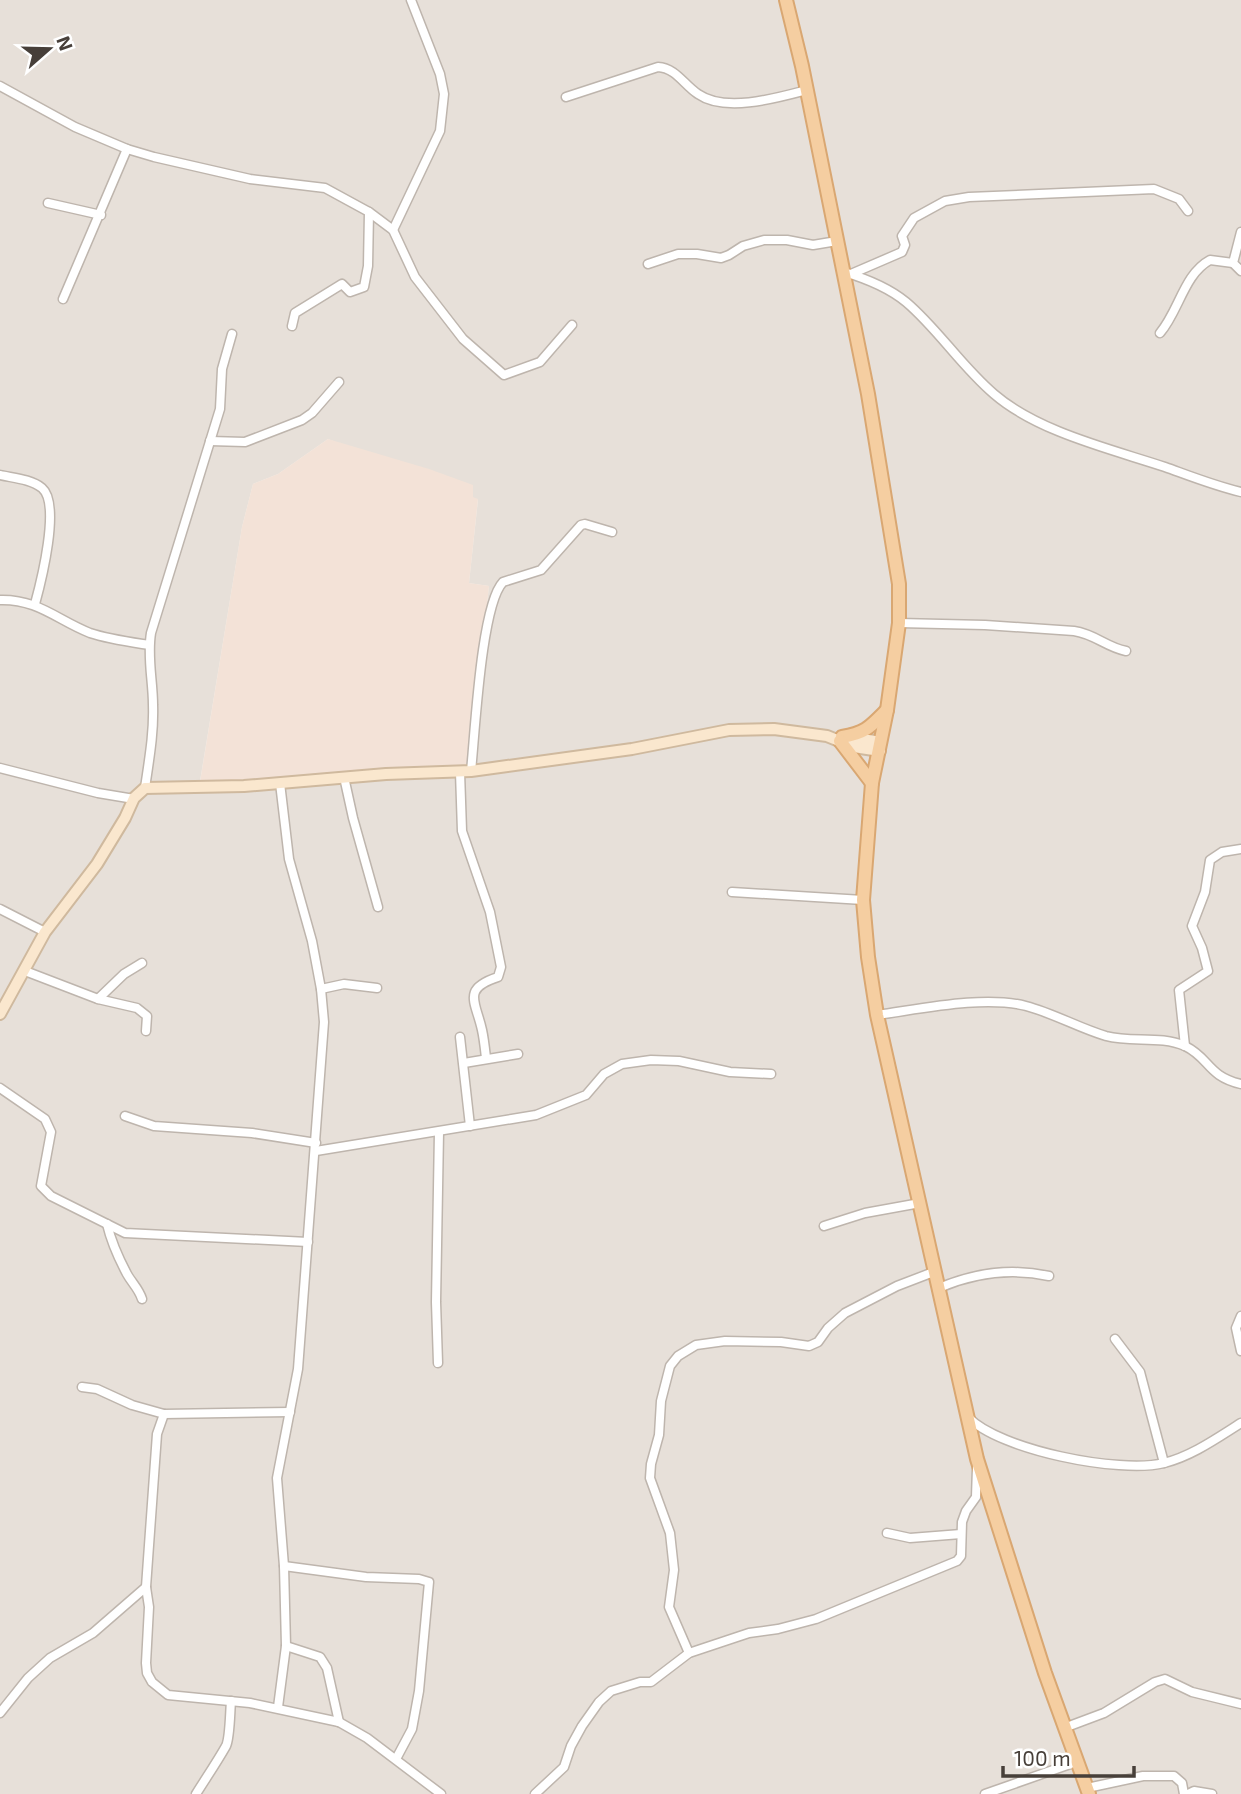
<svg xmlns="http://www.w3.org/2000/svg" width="1241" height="1794" viewBox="0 0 1241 1794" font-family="'Exo 2',sans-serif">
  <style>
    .residential { fill: #e7e0d9; fill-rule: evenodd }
    .commercial { fill: #f3e2d7 }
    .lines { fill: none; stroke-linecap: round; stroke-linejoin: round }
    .street-casing { stroke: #beb5ad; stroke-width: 11 }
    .secondary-casing { stroke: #cfb99e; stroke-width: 14 }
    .primary-casing { stroke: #d9a772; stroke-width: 16 }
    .street { stroke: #fff; stroke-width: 8 }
    .secondary { stroke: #fae7ce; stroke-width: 10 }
    .primary { stroke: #f5cea1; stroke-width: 12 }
  </style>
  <rect width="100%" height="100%" fill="#f3efea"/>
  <path class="residential" d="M 0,0 L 1241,0 L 1241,1794 L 0,1794 ZM 328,439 L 478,500 L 469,583 L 489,586 L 469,768 L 200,781 L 242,527 L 253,484 L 278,474 Z"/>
  <path class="commercial" d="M 328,439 L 429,469 L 473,485 L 473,497 L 478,499 L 469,583 L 489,586 L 469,768 L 200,782 L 242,527 L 253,484 L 278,474 Z"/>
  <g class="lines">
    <defs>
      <g id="street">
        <path d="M 0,86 L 75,127 L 127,149 L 154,157 L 250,179 L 325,188 L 369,212 L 368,266 L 364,287 L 350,292 L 342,284 L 295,313 L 292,326"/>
        <path d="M 566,97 L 658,67 C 676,68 684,85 698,94 C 725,113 777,98 807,90"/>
        <path d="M 48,203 L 101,215"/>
        <path d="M 369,212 L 393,230 L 415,277 L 463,339 L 504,375 L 540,362 L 572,325"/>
        <path d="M 393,230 L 440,131 L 444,94 L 440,74 L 411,0"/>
        <path d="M 1241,232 L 1233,263 L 1241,271"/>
        <path d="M 648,264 L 678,254 L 697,254 L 721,258 L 729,255 L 743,246 L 764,240 L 787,240 L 813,245 L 837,241"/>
        <path d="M 844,272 C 864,278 889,288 906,302 C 938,329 961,366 994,394 C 1038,432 1111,449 1165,467 C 1190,476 1215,486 1241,492"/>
        <path d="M 851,274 L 902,252 L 905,245 L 902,236 L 914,218 L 945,201 L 969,197 L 1154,189 L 1179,199 L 1188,211"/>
        <path d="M 63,299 L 127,149"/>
        <path d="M 1160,333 C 1179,311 1184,274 1210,260 L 1233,263"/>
        <path d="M 210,441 L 245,442 L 302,420 L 312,413 L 339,382"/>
        <path d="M 0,475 C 13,478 31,479 42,488 C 61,504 41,582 35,604"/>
        <path d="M 0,600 C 38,599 57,620 90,633 C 108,639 130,642 149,645"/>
        <path d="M 899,623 L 985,625 L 1074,631 C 1095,634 1106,647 1126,651"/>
        <path d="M 0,768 L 98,793 L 134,799"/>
        <path d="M 471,771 C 475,734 481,605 503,582 L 541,570 L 581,525 L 585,524 L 612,532"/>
        <path d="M 460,772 L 462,831 L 490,912 L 501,967 L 498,977 C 461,989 476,1002 482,1030 C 484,1039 485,1049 486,1058"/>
        <path d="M 344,777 L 353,818 L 378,907"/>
        <path d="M 145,788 C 149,760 154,733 153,705 C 153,681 147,657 151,633 L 220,409 L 222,369 L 232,334"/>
        <path d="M 732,892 L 863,900"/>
        <path d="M 0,909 L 45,932"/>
        <path d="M 25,971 L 98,999 L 137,1008 L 147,1016 L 146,1031"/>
        <path d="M 321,989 L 344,984 L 377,988"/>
        <path d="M 98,999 L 124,974 L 142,963"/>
        <path d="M 877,1015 C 921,1009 984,995 1026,1006 C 1053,1013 1079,1028 1106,1036 C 1132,1043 1160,1035 1185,1046 C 1210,1058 1207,1076 1241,1084"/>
        <path d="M 460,1037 L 470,1126"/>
        <path d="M 1185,1046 L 1179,990 L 1208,971 L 1202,948 L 1192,926 L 1205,892 L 1210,860 L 1222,852 L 1241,849"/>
        <path d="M 464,1063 L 518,1054"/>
        <path d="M 0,1088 L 45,1119 L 51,1132 L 41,1186 L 51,1196 L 125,1233 L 308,1242"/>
        <path d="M 125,1116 L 154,1126 L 252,1133 L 316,1143"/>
        <path d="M 316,1151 L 536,1115 L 586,1095 L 604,1074 L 622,1064 L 651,1060 L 679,1061 L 730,1072 L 771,1074"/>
        <path d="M 107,1224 C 111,1241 119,1259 127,1274 C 132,1283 139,1289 142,1299"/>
        <path d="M 824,1226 L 865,1213 L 920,1203"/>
        <path d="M 939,1288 C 974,1273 1012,1268 1049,1276"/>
        <path d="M 1241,1316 L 1236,1328 L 1241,1351"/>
        <path d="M 1115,1339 L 1140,1372 L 1164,1463"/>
        <path d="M 438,1363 L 436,1302 L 439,1132"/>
        <path d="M 82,1387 L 97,1389 L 132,1405 L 164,1414 L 290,1412"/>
        <path d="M 968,1417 C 999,1450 1120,1474 1164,1463 C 1192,1456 1217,1438 1241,1423"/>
        <path d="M 887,1533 L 910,1538 L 961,1534"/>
        <path d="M 284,1566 L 366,1577 L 419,1579 L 429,1582 L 419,1691 L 412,1729 L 396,1759"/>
        <path d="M 146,1587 L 149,1607 L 146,1663 L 147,1673 L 152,1682 L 168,1695 L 250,1703 L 339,1722 L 367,1738 L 441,1794"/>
        <path d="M 286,1646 L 320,1657 L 327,1668 L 339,1722"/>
        <path d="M 689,1653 L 669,1607 L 674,1570 L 670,1533 L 650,1478 L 651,1464 L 659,1435 L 661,1401 L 670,1366 L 678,1356 L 696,1345 L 725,1341 L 781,1342 L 809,1346 L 818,1342 L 828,1328 L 845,1313 L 897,1286 L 936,1271"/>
        <path d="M 278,1707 L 286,1646 L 284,1566 L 277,1478 L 298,1369 L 324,1022 L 321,989 L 312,941 L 289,859 L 280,783"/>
        <path d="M 0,1713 L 28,1678 L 50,1658 L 93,1633 L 146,1587 L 157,1434 L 164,1414"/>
        <path d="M 1064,1728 L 1104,1713 L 1155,1682 L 1165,1679 L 1192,1692 L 1241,1704"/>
        <path d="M 1087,1788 L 1143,1776 L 1174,1776 L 1182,1783 L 1184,1794"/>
        <path d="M 196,1794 C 206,1778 217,1762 226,1746 C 230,1738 230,1712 231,1701"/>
        <path d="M 535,1794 L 564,1767 L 571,1746 L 582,1726 L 599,1702 L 611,1691 L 640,1682 L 651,1682 L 689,1653 L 749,1633 L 778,1629 L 816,1619 L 957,1561 L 961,1556 L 962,1522 L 966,1511 L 976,1497 L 977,1468"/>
        <path d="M 985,1794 L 1076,1762"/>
        <path d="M 1188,1794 L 1194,1791 L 1212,1794"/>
      </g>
      <g id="secondary">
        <path d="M 849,737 L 881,742"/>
        <path d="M 0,1014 L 45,932 L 97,864 L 125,818 L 134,798 L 145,788 L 244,786 L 386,774 L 471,771 L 632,749 L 729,730 L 774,729 L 827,736 L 854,747 L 880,751"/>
      </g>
      <g id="primary">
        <path d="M 786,0 L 802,66 L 868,394 L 899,584 L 899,623 L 887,710 L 872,783 L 863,900 L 868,957 L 877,1015 L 977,1459 L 1045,1673 L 1089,1794"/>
        <path d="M 842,737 C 866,733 870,727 887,710"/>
        <path d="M 840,741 L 872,783"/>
      </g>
    </defs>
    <use href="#street" class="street-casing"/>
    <use href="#secondary" class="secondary-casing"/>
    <use href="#primary" class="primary-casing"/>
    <use href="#street" class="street"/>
    <use href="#secondary" class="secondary"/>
    <use href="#primary" class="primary"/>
  </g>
  <g transform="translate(49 49) rotate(70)" stroke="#ffffff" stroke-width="5" paint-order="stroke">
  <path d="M0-5L12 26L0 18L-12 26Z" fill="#473f39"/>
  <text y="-10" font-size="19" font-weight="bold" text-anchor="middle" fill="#473f39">N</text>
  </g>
  <path d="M1003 1766v10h131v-10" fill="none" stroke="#473f39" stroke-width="3.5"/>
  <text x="1014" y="1766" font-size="21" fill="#473f39" stroke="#ffffff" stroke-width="5" paint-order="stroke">100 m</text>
</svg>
